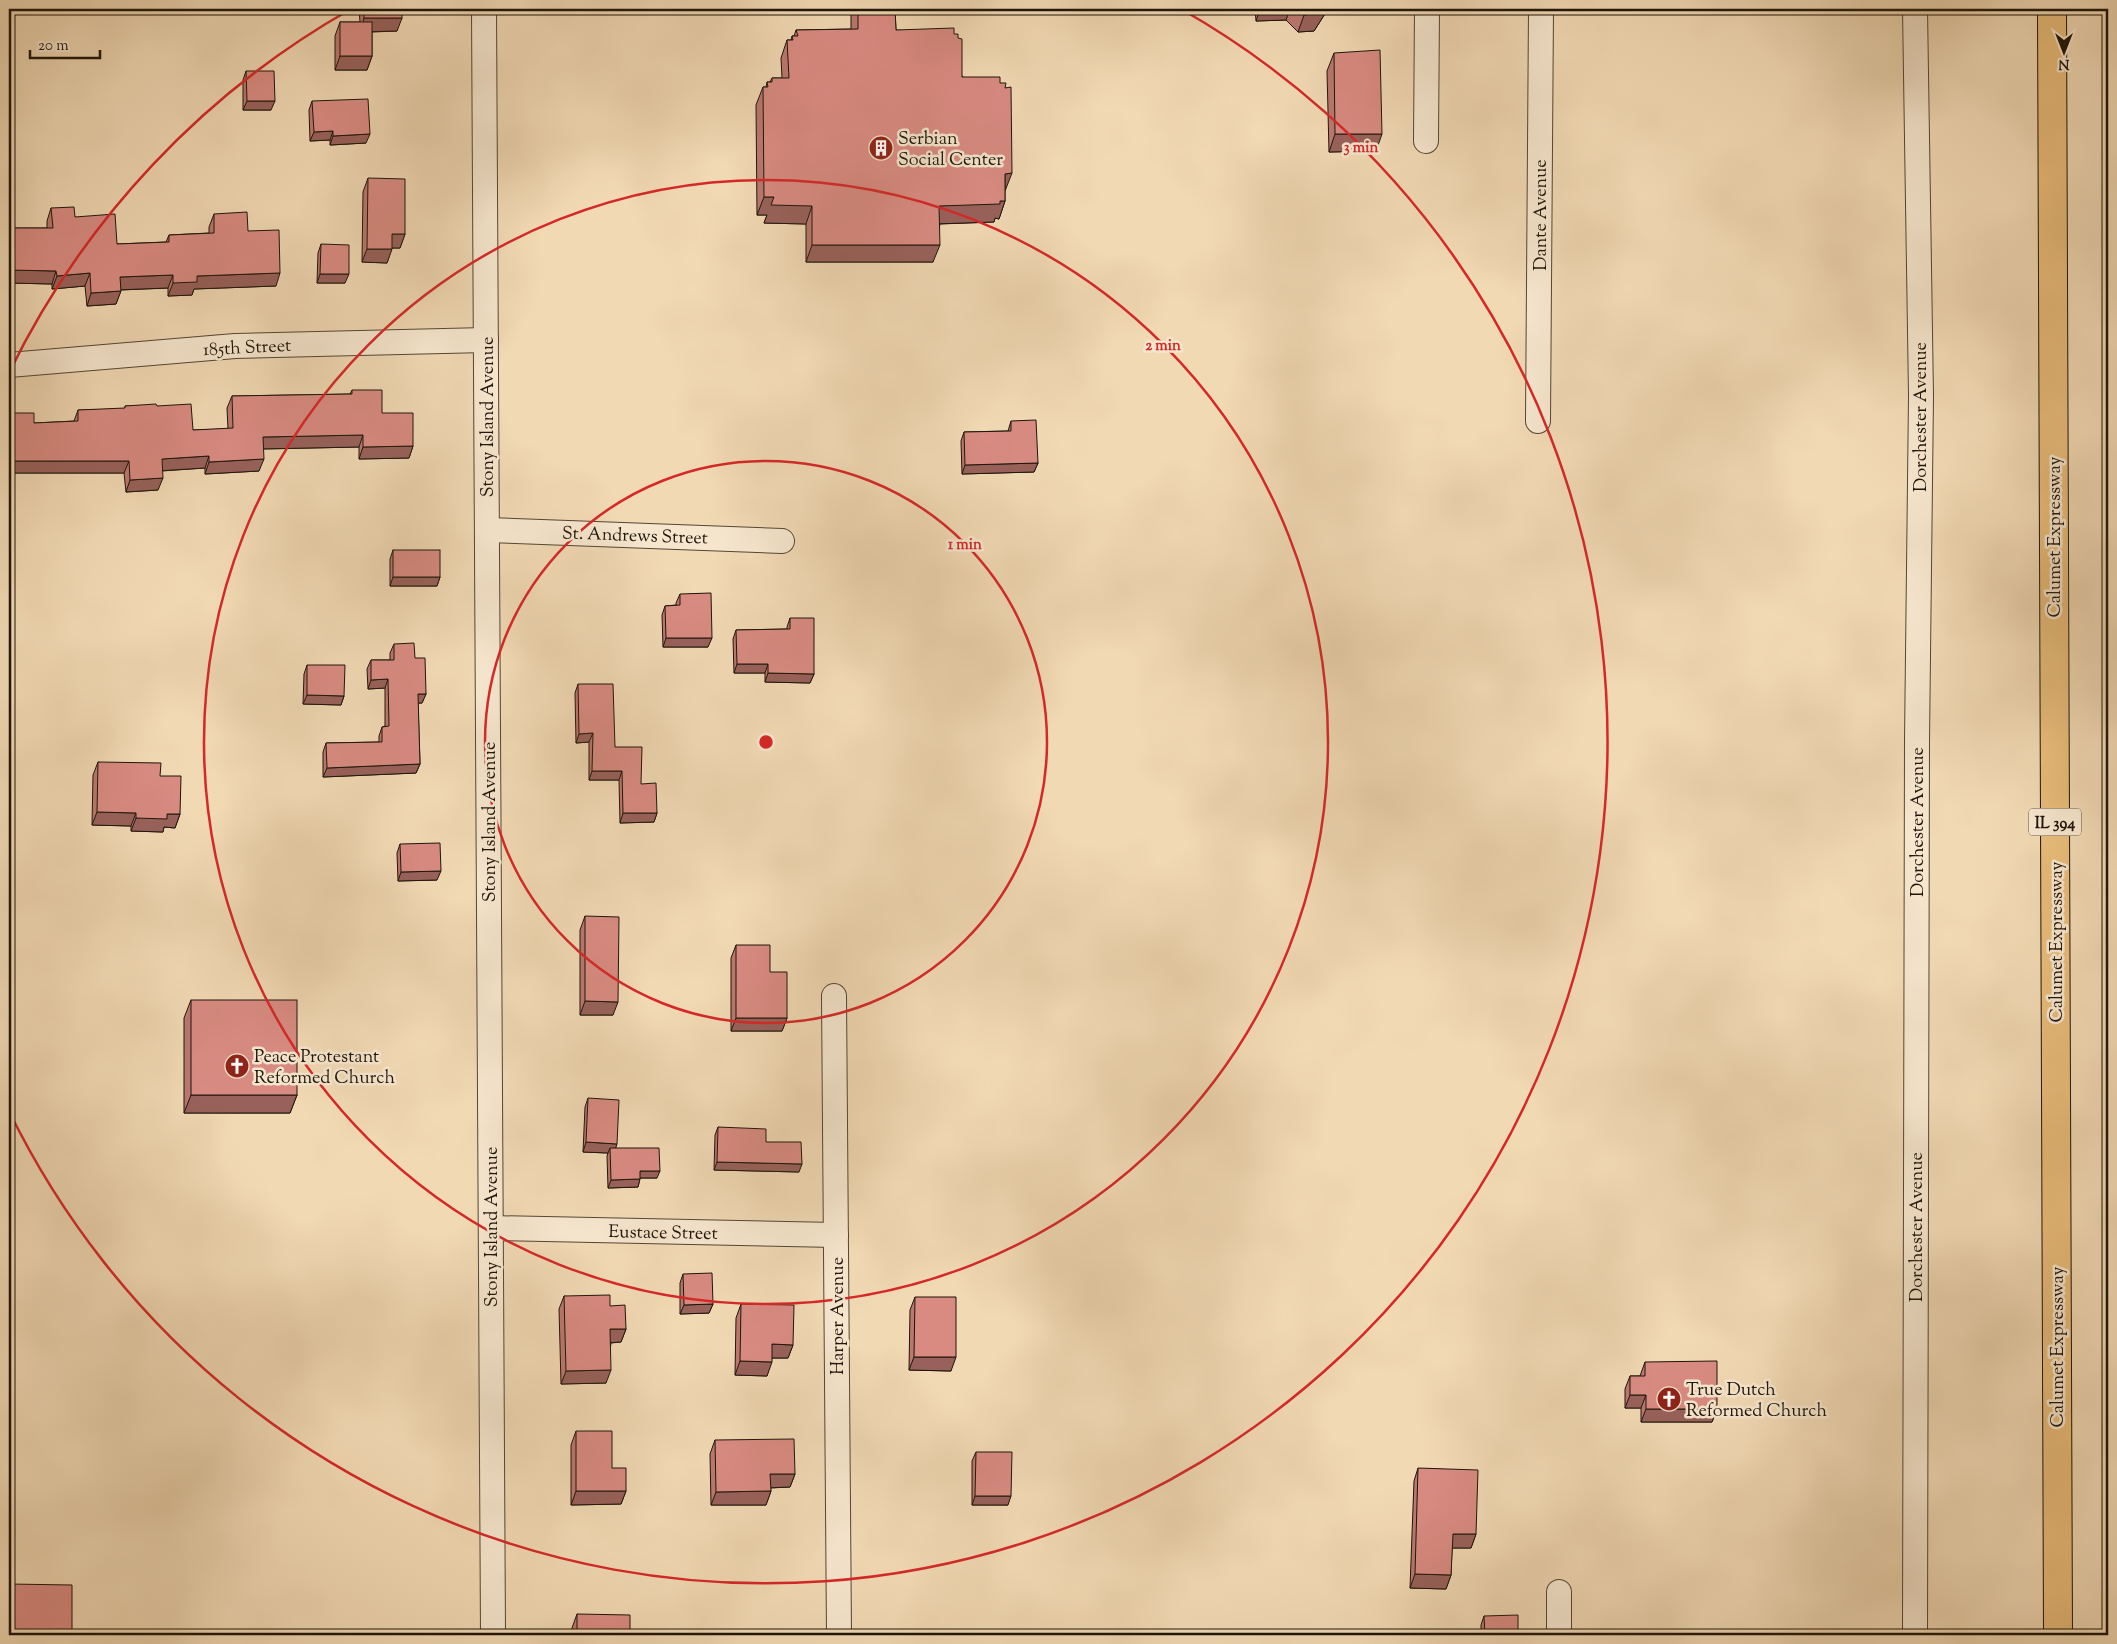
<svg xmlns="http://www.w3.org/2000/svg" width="2117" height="1644" viewBox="0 0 2117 1644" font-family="'Sorts Mill Goudy',serif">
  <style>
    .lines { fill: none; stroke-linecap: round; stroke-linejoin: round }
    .minor-casing { stroke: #534635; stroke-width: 26 }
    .highway-casing { stroke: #1e150b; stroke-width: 30 }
    .minor { stroke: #f6e6ce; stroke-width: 24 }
    .highway { stroke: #e8bc7a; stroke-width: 28 }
    .wall { fill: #bb7870; stroke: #1e150b }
    .shaded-wall { fill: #98615b; stroke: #1e150b }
    .building { fill: #d98b82; stroke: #1e150b }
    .ring { fill: none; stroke: #d62828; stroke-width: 2.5 }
    .labels { text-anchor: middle; stroke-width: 5; stroke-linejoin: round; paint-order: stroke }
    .shield { fill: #f6e6ce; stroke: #5f5446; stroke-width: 1 }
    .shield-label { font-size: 16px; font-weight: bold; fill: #1e150b }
    .poi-label { font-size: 18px; fill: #1e150b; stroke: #f6e6ce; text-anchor: start }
    .street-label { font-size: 18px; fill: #1e150b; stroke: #f6e6ce }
    .centre { fill: #d62828; stroke: #f6e6ce; stroke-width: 2.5 }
    .ring-label { font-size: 15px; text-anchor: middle; font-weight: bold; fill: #d62828; stroke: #f6e6ce; stroke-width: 5; stroke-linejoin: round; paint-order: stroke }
  </style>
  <rect width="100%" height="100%" fill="#f1d9b4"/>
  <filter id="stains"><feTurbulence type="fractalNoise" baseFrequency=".004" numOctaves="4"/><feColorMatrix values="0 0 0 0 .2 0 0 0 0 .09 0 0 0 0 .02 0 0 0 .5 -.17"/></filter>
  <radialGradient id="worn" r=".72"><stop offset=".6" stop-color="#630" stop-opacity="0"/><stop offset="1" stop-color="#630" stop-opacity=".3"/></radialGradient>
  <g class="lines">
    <defs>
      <g id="minor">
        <path d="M 484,9 L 493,1635"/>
        <path d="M 1915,9 L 1921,396 L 1917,741 L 1915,1635"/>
        <path d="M 1426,141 L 1427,9"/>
        <path d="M 9,365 L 235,346 L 486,340"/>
        <path d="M 1538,421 L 1541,9"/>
        <path d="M 487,530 L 782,541"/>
        <path d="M 834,996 L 839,1635"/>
        <path d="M 491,1228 L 836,1235"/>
        <path d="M 1559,1592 L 1559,1635"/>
      </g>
      <path id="highway" d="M 2052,9 L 2058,1635"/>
    </defs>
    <use href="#minor" class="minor-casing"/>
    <use href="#highway" class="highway-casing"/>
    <use href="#minor" class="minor"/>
    <use href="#highway" class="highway"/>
  </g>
  <g class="wall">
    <path d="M 359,9 L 402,9 L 397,31 L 372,32 L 372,56 L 367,70 L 335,70 L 335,36 L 340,22 L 360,22 Z"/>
    <path d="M 851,9 L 895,9 L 896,30 L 954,34 L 962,77 L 1000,83 L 1005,88 L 1005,201 L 999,219 L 995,218 L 994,222 L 940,224 L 933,262 L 806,262 L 806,224 L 764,223 L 767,215 L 757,215 L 756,105 L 763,87 L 766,87 L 767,82 L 770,82 L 772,78 L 782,78 L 781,58 L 787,40 L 791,40 L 792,36 L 794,36 L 796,30 L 851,29 Z"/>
    <path d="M 1254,9 L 1328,9 L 1314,31 L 1298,32 L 1286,20 L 1256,21 L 1255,9 Z"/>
    <path d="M 1334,53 L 1376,151 L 1329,152 L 1327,71 Z"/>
    <path d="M 246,71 L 271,110 L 243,110 L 243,80 Z"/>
    <path d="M 312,101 L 366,143 L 330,145 L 330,140 L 310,141 L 309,110 Z"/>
    <path d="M 368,178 L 405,234 L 400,248 L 392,248 L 387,263 L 362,262 L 363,192 Z"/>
    <path d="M 51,208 L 75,217 L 117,244 L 166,242 L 169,235 L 209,233 L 209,227 L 214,214 L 248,231 L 276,286 L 194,289 L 192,295 L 168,296 L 168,288 L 121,290 L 116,304 L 87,306 L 85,286 L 52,289 L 52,284 L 9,283 L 9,228 L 47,228 L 47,221 Z"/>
    <path d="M 321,244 L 345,283 L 317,283 L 318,253 Z"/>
    <path d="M 352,390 L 382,413 L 413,446 L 409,458 L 359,459 L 359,447 L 263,449 L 259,471 L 205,474 L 205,468 L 162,471 L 158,490 L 126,492 L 124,473 L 9,473 L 9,413 L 34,423 L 74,421 L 78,410 L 125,409 L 125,406 L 157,406 L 193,430 L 228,429 L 227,408 L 232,396 L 350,394 Z"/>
    <path d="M 1011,421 L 1038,463 L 1034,472 L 962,474 L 961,441 L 964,432 L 1008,431 Z"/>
    <path d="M 393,550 L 440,577 L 437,586 L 390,586 L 390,559 Z"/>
    <path d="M 680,594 L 708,647 L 663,647 L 662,615 L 665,606 L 676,605 L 676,603 Z"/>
    <path d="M 790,618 L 814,674 L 810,683 L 765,682 L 765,673 L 734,673 L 733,639 L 736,630 L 787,629 L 787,627 Z"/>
    <path d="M 394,644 L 415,658 L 426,694 L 422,703 L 418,703 L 420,764 L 416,773 L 323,777 L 323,752 L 326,743 L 379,742 L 379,736 L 382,727 L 385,726 L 385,688 L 368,689 L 367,669 L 371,660 L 390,660 L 390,653 Z"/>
    <path d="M 307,665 L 344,696 L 341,705 L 303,704 L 304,674 Z"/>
    <path d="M 578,684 L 615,747 L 641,784 L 657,813 L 654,822 L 620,823 L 619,780 L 589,780 L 589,742 L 576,743 L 575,693 Z"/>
    <path d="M 98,762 L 160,776 L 180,814 L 175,828 L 164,827 L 163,832 L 131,831 L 131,826 L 92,825 L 93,775 Z"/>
    <path d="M 400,844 L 437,880 L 398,881 L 397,853 Z"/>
    <path d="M 585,916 L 613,1015 L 580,1015 L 580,930 Z"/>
    <path d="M 736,945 L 770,972 L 787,1018 L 782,1031 L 731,1031 L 731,958 Z"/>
    <path d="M 191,1000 L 297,1095 L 290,1113 L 184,1113 L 184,1018 Z"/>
    <path d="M 588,1098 L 616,1148 L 657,1178 L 640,1178 L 638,1187 L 608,1188 L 607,1156 L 608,1153 L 583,1152 L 585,1107 Z"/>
    <path d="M 718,1127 L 766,1142 L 799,1172 L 714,1170 L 715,1135 Z"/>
    <path d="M 683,1274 L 713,1304 L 709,1313 L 680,1314 L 680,1283 Z"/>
    <path d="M 564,1296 L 610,1306 L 626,1329 L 621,1342 L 611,1343 L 606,1383 L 561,1384 L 559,1309 Z"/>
    <path d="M 915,1297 L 951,1371 L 909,1370 L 910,1310 Z"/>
    <path d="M 741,1304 L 793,1345 L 788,1358 L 772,1358 L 767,1376 L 735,1375 L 736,1318 Z"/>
    <path d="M 1645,1362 L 1717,1409 L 1712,1422 L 1641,1422 L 1641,1408 L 1625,1408 L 1625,1389 L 1630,1376 L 1640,1376 Z"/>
    <path d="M 576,1431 L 612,1468 L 626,1491 L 621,1504 L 571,1505 L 571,1445 Z"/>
    <path d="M 715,1440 L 795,1474 L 790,1487 L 770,1488 L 771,1491 L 766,1505 L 711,1505 L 710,1454 Z"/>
    <path d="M 976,1452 L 1008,1505 L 972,1505 L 972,1461 Z"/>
    <path d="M 1418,1468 L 1476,1534 L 1471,1548 L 1452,1548 L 1451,1575 L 1446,1589 L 1410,1588 L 1414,1481 Z"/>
    <path d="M 577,1614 L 630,1635 L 572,1635 L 572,1628 Z"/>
    <path d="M 1484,1616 L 1518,1635 L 1481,1635 L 1481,1625 Z"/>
  </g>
  <g class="shaded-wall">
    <path d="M 1260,9 L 1290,9 L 1286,20 L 1256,21 Z"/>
    <path d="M 1323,9 L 1328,9 L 1314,31 L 1298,32 L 1304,15 Z"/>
    <path d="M 364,18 L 402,18 L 397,31 L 360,32 Z"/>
    <path d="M 340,56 L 372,56 L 367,70 L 335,70 Z"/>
    <path d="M 247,101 L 275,101 L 271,110 L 243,110 Z"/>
    <path d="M 333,131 L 330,140 L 310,141 L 314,132 Z"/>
    <path d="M 370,134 L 366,143 L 330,145 L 333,136 Z"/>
    <path d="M 1335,134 L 1382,134 L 1376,151 L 1329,152 Z"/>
    <path d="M 1012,173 L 1005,191 L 1005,174 Z"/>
    <path d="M 764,197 L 774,197 L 812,206 L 806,224 L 764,223 L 767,215 L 757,215 Z"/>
    <path d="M 1000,201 L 1005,201 L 999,219 L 995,218 L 994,222 L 933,224 L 939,206 Z"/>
    <path d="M 392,234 L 405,234 L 400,248 L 387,248 Z"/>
    <path d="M 812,245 L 940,245 L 933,262 L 806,262 Z"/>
    <path d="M 367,249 L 392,249 L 387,263 L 362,262 Z"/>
    <path d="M 9,270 L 56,271 L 52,284 L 9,283 Z"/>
    <path d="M 90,273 L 85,286 L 52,289 L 57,276 Z"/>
    <path d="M 280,273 L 276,286 L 194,289 L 192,295 L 168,296 L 173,283 L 197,276 Z"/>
    <path d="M 320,274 L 349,274 L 345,283 L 317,283 Z"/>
    <path d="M 173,275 L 168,288 L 115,290 L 120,277 Z"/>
    <path d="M 121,291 L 116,304 L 87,306 L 91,293 Z"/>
    <path d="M 363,435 L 359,447 L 258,449 L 263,437 Z"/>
    <path d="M 413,446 L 409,458 L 359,459 L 363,447 Z"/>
    <path d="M 209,456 L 205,468 L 157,471 L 162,459 Z"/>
    <path d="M 264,459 L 259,471 L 205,474 L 209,462 Z"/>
    <path d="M 9,461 L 129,461 L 124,473 L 9,473 Z"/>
    <path d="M 1038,463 L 1034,472 L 962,474 L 965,465 Z"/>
    <path d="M 163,478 L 158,490 L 126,492 L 130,480 Z"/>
    <path d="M 393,577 L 440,577 L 437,586 L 390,586 Z"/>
    <path d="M 666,638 L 712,638 L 708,647 L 663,647 Z"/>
    <path d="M 737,664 L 768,664 L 765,673 L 734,673 Z"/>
    <path d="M 768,673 L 814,674 L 810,683 L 765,682 Z"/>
    <path d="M 388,679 L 385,688 L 368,689 L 371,680 Z"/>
    <path d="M 418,694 L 426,694 L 422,703 L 415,703 Z"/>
    <path d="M 307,695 L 344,696 L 341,705 L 303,704 Z"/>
    <path d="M 593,733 L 589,742 L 576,743 L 579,734 Z"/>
    <path d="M 420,764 L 416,773 L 323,777 L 327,768 Z"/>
    <path d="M 592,771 L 622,771 L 619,780 L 589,780 Z"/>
    <path d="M 97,812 L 136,813 L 131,826 L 92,825 Z"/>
    <path d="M 623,813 L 657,813 L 654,822 L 620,823 Z"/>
    <path d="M 167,814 L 180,814 L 175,828 L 164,827 L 163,832 L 131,831 L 136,818 Z"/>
    <path d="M 441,871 L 437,880 L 398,881 L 401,872 Z"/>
    <path d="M 585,1001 L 618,1002 L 613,1015 L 580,1015 Z"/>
    <path d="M 736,1018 L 787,1018 L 782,1031 L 731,1031 Z"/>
    <path d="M 191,1095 L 297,1095 L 290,1113 L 184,1113 Z"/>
    <path d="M 586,1142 L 617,1144 L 614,1153 L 610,1148 L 608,1153 L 583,1152 Z"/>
    <path d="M 717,1162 L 802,1164 L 799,1172 L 714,1170 Z"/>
    <path d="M 640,1171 L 660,1171 L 657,1178 L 638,1178 Z"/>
    <path d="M 640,1179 L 638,1187 L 608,1188 L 611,1180 Z"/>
    <path d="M 713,1304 L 709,1313 L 680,1314 L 684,1305 Z"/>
    <path d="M 610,1329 L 626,1329 L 621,1342 L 606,1343 Z"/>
    <path d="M 772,1344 L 793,1345 L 788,1358 L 767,1358 Z"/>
    <path d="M 914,1357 L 956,1357 L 951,1371 L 909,1370 Z"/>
    <path d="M 740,1361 L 772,1362 L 767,1376 L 735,1375 Z"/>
    <path d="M 611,1370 L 606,1383 L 561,1384 L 566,1371 Z"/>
    <path d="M 1630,1395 L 1646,1395 L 1641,1408 L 1625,1408 Z"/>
    <path d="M 1646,1409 L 1717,1409 L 1712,1422 L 1641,1422 Z"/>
    <path d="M 770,1474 L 795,1474 L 790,1487 L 765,1488 Z"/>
    <path d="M 576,1491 L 626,1491 L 621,1504 L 571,1505 Z"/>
    <path d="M 771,1491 L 766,1505 L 711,1505 L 716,1492 Z"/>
    <path d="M 975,1496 L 1011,1496 L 1008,1505 L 972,1505 Z"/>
    <path d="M 1453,1534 L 1476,1534 L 1471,1548 L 1448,1548 Z"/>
    <path d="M 1415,1574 L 1451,1575 L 1446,1589 L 1410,1588 Z"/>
  </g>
  <g class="building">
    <rect x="364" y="9" width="38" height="9"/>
    <path d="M 858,9 L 895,9 L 896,30 L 954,28 L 954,34 L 958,34 L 958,38 L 962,39 L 962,77 L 1000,77 L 1000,83 L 1006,83 L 1005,88 L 1011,87 L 1012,173 L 1005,174 L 1005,201 L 1000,201 L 1000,204 L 939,206 L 940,245 L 812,245 L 812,206 L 771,205 L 774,197 L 764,197 L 763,87 L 768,87 L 767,82 L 772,82 L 772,78 L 789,78 L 787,40 L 793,40 L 792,36 L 798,36 L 796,30 L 858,29 Z"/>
    <path d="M 1299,9 L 1323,9 L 1320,13 L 1304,15 Z"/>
    <rect x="340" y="22" width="32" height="34"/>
    <path d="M 1380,50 L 1382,134 L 1335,134 L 1334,53 Z"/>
    <path d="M 246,71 L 274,71 L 275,101 L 247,101 Z"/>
    <path d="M 368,99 L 370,134 L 333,136 L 333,131 L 314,132 L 312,101 Z"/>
    <path d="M 368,178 L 405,179 L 405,234 L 392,234 L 392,249 L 367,249 Z"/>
    <path d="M 74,207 L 75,217 L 115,214 L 117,244 L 169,242 L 169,235 L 214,233 L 214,214 L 247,212 L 248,231 L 279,230 L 280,273 L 197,276 L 197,282 L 173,283 L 173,275 L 120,277 L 121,291 L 91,293 L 90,273 L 57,276 L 56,271 L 9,270 L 9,228 L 53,228 L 51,208 Z"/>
    <path d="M 321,244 L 349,245 L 349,274 L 320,274 Z"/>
    <path d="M 352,390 L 382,390 L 382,413 L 413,413 L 413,446 L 363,447 L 363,435 L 263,437 L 264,459 L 209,462 L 209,456 L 162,459 L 163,478 L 130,480 L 129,461 L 9,461 L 9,413 L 34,413 L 34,423 L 78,421 L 78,410 L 125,408 L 125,406 L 156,404 L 157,406 L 191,404 L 193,430 L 233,428 L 232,396 L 352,394 Z"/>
    <path d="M 1036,420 L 1038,463 L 965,465 L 964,432 L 1011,431 L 1011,421 Z"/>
    <rect x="393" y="550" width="47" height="27"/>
    <path d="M 711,593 L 712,638 L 666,638 L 665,606 L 680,605 L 680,594 Z"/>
    <path d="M 790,618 L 814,618 L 814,674 L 768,673 L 768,664 L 737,664 L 736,630 L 790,629 Z"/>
    <path d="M 414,643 L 415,658 L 425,658 L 426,694 L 418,694 L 420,764 L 327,768 L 326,743 L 382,742 L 382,727 L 389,726 L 388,679 L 371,680 L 371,660 L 394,660 L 394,644 Z"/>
    <path d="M 307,665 L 345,665 L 344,696 L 307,695 Z"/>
    <path d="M 578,684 L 613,684 L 615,747 L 642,747 L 641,784 L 656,783 L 657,813 L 623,813 L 622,771 L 592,771 L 593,733 L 579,734 Z"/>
    <path d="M 98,762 L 161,763 L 160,776 L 181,776 L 180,814 L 167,814 L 167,819 L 136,818 L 136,813 L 97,812 Z"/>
    <path d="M 440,843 L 441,871 L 401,872 L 400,844 Z"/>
    <path d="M 585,916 L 619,917 L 618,1002 L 585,1001 Z"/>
    <path d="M 736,945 L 770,945 L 770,972 L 787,972 L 787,1018 L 736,1018 Z"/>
    <rect x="191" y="1000" width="106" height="95"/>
    <path d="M 588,1098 L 619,1100 L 617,1144 L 586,1142 Z"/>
    <path d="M 718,1127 L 766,1129 L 766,1142 L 801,1142 L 802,1164 L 717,1162 Z"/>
    <path d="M 610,1148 L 659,1148 L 660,1171 L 640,1171 L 640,1179 L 611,1180 Z"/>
    <path d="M 712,1273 L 713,1304 L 684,1305 L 683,1274 Z"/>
    <path d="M 610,1295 L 610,1306 L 625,1305 L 626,1329 L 610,1329 L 611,1370 L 566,1371 L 564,1296 Z"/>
    <path d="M 915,1297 L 956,1297 L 956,1357 L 914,1357 Z"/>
    <path d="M 741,1304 L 794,1305 L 793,1345 L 772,1344 L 772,1362 L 740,1361 Z"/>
    <path d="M 1717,1361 L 1717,1409 L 1646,1409 L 1646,1395 L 1630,1395 L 1630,1376 L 1645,1376 L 1645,1362 Z"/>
    <path d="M 576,1431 L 612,1431 L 612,1468 L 626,1468 L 626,1491 L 576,1491 Z"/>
    <path d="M 794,1439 L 795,1474 L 770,1474 L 771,1491 L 716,1492 L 715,1440 Z"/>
    <path d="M 976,1452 L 1012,1452 L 1011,1496 L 975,1496 Z"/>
    <path d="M 1418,1468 L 1478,1470 L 1476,1534 L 1453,1534 L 1451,1575 L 1415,1574 Z"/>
    <path d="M 9,1584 L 72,1585 L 72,1635 L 9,1635 Z"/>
    <path d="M 577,1614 L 630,1615 L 630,1635 L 577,1635 Z"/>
    <path d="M 1518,1615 L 1518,1635 L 1485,1635 L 1484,1616 Z"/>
  </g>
  <g class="ring">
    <circle cx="766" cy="742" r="281"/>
    <circle cx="766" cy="742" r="562"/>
    <path d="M9 373A842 842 0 0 1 351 9M1181 9A842 842 0 1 1 9 1111"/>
  </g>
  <defs>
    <symbol id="building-disc" viewBox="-11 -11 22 22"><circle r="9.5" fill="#8f2418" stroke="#f6e6ce"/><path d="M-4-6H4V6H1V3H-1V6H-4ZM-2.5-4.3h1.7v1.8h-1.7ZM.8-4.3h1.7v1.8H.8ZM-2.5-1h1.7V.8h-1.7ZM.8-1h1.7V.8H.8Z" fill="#fff"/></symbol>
    <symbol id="church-disc" viewBox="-11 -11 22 22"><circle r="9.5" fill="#8f2418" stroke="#f6e6ce"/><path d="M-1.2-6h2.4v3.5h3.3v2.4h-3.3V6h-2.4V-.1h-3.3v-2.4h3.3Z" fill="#fff"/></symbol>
  </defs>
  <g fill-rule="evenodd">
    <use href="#building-disc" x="867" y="134" width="28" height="28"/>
    <use href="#church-disc" x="223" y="1052" width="28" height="28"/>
    <use href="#church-disc" x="1655" y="1385" width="28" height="28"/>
  </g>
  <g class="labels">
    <rect class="shield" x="2029" y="808.5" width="52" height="27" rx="4"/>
    <g class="shield-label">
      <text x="2055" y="828">IL 394</text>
    </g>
    <g class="poi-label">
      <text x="898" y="144">Serbian<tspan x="898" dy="21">Social Center</tspan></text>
      <text x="254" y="1062">Peace Protestant<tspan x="254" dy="21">Reformed Church</tspan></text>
      <text x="1686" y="1395">True Dutch<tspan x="1686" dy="21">Reformed Church</tspan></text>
    </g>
    <g class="street-label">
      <text transform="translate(1540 215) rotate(-90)" y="6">Dante Avenue</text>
      <text transform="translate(247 347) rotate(-3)" y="6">185th Street</text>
      <text transform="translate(487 417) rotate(-90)" y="6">Stony Island Avenue</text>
      <text transform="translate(1920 417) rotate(-90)" y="6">Dorchester Avenue</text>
      <text transform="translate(635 535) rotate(2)" y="6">St. Andrews Street</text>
      <text transform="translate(2054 537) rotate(-90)" y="6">Calumet Expressway</text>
      <text transform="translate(489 822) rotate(-90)" y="6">Stony Island Avenue</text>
      <text transform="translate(1917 822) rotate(-90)" y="6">Dorchester Avenue</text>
      <text transform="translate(2056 942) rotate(-90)" y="6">Calumet Expressway</text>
      <text transform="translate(491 1227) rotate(-90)" y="6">Stony Island Avenue</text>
      <text transform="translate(1916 1227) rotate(-90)" y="6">Dorchester Avenue</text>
      <text transform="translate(663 1232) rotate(1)" y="6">Eustace Street</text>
      <text transform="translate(837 1316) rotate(-90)" y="6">Harper Avenue</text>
      <text transform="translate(2057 1347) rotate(-90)" y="6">Calumet Expressway</text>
    </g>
  </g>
  <circle cx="766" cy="742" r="8" class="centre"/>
  <g class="ring-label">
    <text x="1361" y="152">3 min</text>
    <text x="1163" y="350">2 min</text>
    <text x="965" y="549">1 min</text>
  </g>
  <rect width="2117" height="1644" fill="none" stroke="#f1d9b4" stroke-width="30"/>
  <rect x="10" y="10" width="2097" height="1624" fill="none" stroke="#1e150b" stroke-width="2.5"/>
  <rect x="15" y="15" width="2087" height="1614" fill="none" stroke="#1e150b"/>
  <g transform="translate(2064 52) rotate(180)" stroke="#f6e6ce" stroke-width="4" paint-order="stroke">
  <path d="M0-4L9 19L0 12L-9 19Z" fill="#1e150b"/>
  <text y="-8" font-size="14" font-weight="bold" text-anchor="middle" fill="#1e150b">N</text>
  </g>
  <path d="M30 50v8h70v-8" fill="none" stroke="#1e150b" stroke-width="2.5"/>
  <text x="38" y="50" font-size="15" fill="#1e150b" stroke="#f6e6ce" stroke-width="4" paint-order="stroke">20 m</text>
  <rect width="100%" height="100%" filter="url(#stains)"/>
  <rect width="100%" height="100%" fill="url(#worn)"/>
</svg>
